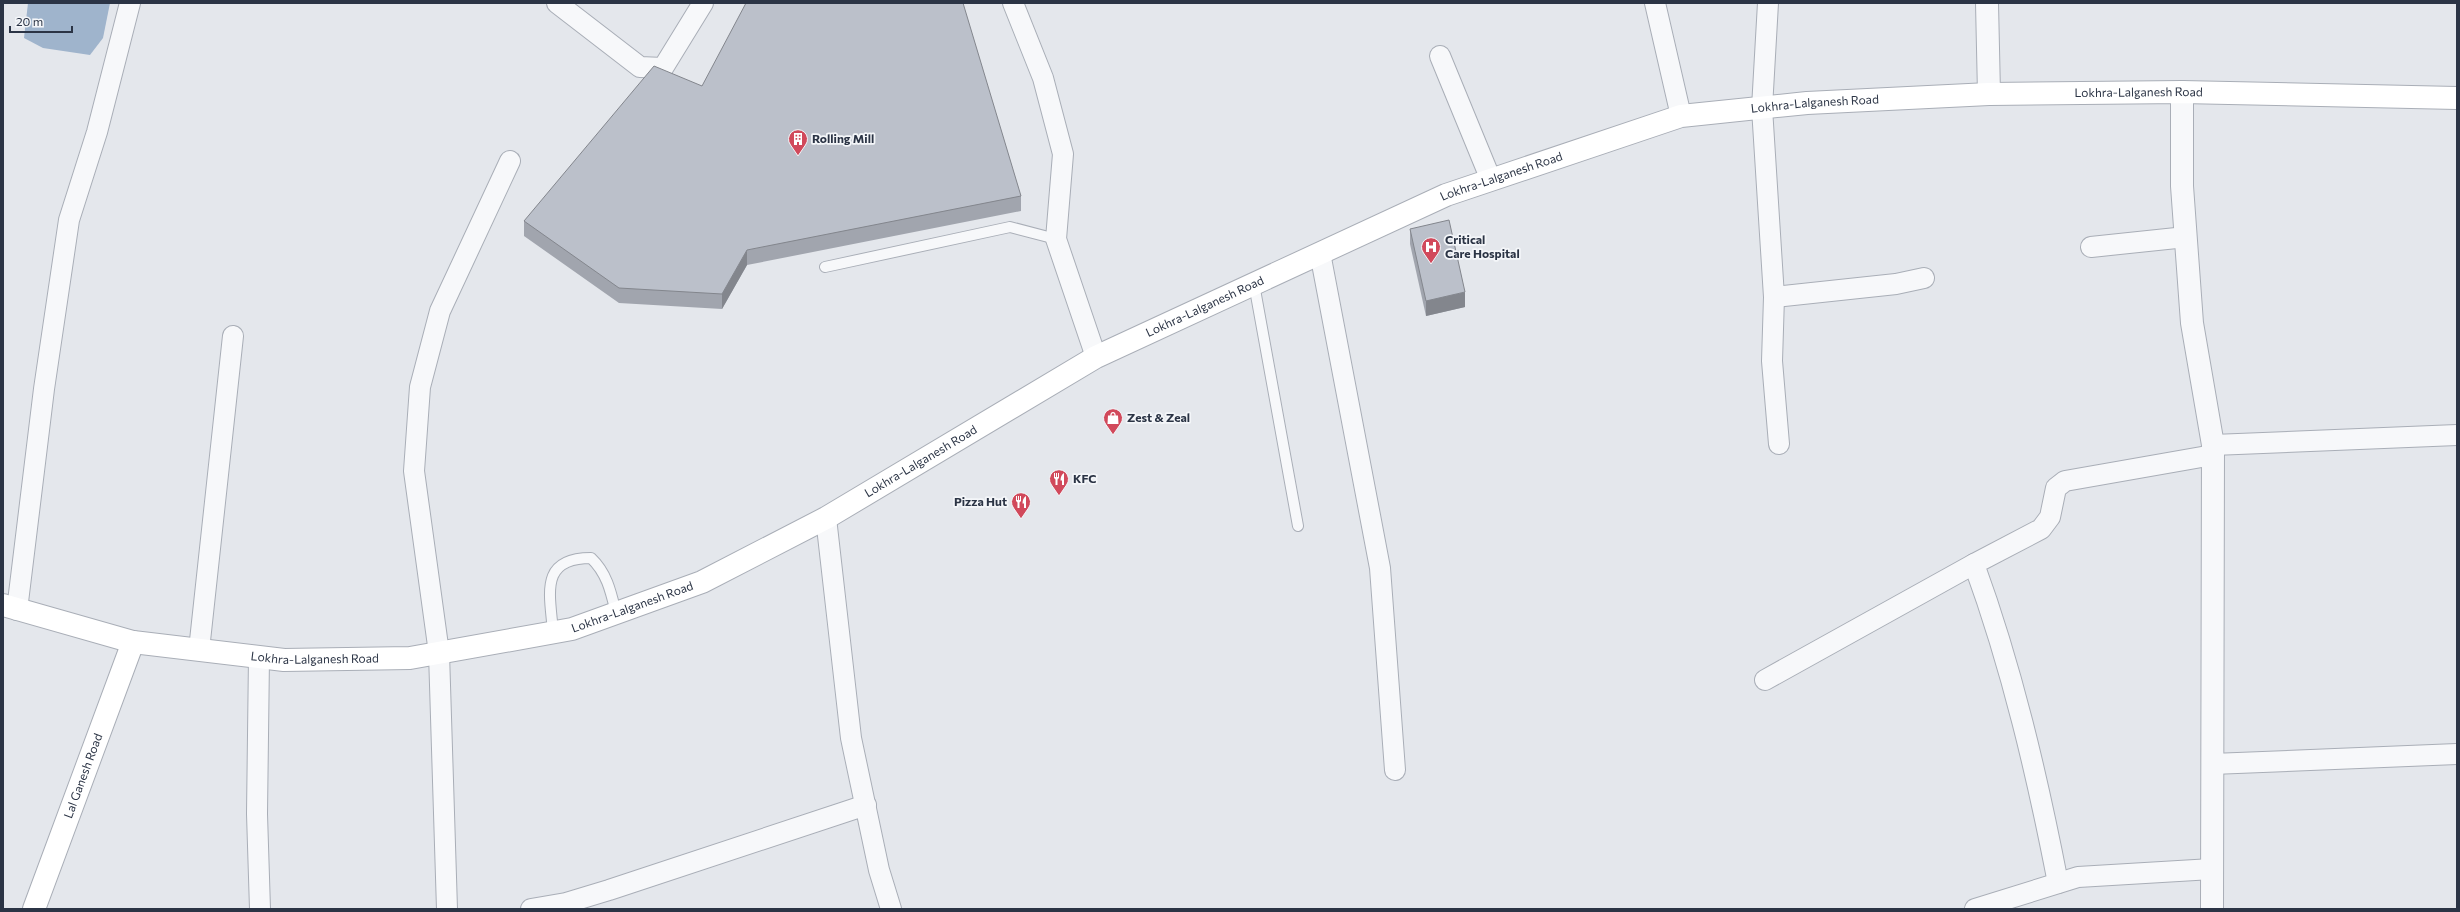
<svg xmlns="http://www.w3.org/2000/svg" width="2460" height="912" viewBox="0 0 2460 912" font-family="Commissioner,sans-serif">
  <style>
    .water { fill: #9fb4cc }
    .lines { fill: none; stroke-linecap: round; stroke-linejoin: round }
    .service-casing { stroke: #a9aeb7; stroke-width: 12 }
    .minor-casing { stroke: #a9aeb7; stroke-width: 22 }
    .tertiary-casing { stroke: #a9aeb7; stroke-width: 24 }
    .secondary-casing { stroke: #a9aeb7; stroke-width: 24 }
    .service { stroke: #f7f8fa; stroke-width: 10 }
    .minor { stroke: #f7f8fa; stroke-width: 20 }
    .tertiary { stroke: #f7f8fa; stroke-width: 22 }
    .secondary { stroke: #fff; stroke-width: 22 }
    .wall { fill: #a1a5ae }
    .shaded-wall { fill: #83868d }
    .building { fill: #bbc0ca; stroke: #83868d }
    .labels { text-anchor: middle; stroke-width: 3.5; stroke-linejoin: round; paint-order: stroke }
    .street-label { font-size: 12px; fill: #2b3445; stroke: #f4f6f9 }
    .poi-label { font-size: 12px; font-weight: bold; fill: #2b3445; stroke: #f4f6f9; text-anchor: start }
  </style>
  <rect width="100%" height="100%" fill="#e4e7ec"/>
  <path class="water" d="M 28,3 L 110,3 L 103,38 L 90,55 L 43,48 L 24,38 Z"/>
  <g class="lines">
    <defs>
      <g id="service">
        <path d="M 825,267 L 1010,227 L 1056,239"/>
        <path d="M 1254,284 L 1298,526"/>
        <path d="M 553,632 C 550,594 539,558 591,558 C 607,573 611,592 616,613"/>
      </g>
      <g id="minor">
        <path d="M 557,3 L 640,67 L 663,68 L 703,3"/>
        <path d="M 1013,3 L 1043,78 L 1063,154 L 1056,239 L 1096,357"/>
        <path d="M 1655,3 L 1681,116"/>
        <path d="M 1768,3 L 1762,108 L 1774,297 L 1772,361 L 1779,444"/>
        <path d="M 1440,56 L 1491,180"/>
        <path d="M 2091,247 L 2186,237"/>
        <path d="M 1320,253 L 1380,568 L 1395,770"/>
        <path d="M 1774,297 L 1896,284 L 1924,278"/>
        <path d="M 2213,445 L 2457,435"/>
        <path d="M 826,518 L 851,738 L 879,870 L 891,909"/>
        <path d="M 17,610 L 44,389 L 69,220 L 97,132 L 130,3"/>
        <path d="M 199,650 L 233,336"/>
        <path d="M 259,657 L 257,814 L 260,909"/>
        <path d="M 1765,680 L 1974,564"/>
        <path d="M 2212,764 L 2457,754"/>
        <path d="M 2058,883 C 2037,775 2012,668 1974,564 L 2041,529 L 2050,517 L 2056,488 L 2065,481 L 2213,455"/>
        <path d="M 447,909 L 439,653 L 414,471 L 420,387 L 440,311 L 510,161"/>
        <path d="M 531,909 L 566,903 L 609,890 L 866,805"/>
        <path d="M 1975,909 L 2078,877 L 2212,869"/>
      </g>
      <g id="tertiary">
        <path d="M 1987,3 L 1989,94"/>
        <path d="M 2182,92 L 2182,186 L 2192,323 L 2213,445 L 2212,909"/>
      </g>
      <g id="secondary">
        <path id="s1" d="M 3,605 L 133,642 L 284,660 L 410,658 L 572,629 L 702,582 L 826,518 L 1096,357 L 1446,195 L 1681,116 L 1807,103 L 1989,94 L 2182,92 L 2457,98"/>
        <path id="s2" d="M 34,909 L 133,642"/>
      </g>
    </defs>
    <use href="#service" class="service-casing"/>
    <use href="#minor" class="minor-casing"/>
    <use href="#tertiary" class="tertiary-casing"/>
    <use href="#secondary" class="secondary-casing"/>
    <use href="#service" class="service"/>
    <use href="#minor" class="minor"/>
    <use href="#tertiary" class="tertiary"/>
    <use href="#secondary" class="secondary"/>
  </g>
  <g class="wall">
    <path d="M 702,86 L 1021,196 L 1021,211 L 747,265 L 722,309 L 619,303 L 524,236 L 524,221 Z"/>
    <path d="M 1410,229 L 1465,307 L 1426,316 L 1410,244 Z"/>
  </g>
  <g class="shaded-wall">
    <path d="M 747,250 L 747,265 L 722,309 L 722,294 Z"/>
    <path d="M 1465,292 L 1465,307 L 1426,316 L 1426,301 Z"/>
  </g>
  <g class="building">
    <path d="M 746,3 L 963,3 L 1021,196 L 747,250 L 722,294 L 619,288 L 524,221 L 654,66 L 702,86 Z"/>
    <path d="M 1449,220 L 1465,292 L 1426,301 L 1410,229 Z"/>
  </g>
  <defs>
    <symbol id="building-pin" viewBox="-11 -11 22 30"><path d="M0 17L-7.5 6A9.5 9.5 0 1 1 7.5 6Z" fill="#d1495b" stroke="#f4f6f9"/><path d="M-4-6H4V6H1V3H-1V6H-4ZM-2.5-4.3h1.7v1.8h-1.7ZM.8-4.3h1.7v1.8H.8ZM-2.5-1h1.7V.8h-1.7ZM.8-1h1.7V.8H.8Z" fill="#fff"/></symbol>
    <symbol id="hospital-pin" viewBox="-11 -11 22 30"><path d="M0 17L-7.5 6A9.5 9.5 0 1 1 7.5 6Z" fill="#d1495b" stroke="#f4f6f9"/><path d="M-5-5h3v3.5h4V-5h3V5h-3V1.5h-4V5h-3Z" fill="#fff"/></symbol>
    <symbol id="shop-pin" viewBox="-11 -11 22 30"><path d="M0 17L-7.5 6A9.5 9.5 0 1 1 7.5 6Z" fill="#d1495b" stroke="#f4f6f9"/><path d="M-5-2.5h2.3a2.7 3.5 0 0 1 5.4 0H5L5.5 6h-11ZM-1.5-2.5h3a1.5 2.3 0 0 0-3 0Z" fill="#fff"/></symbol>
    <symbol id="restaurant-pin" viewBox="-11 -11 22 30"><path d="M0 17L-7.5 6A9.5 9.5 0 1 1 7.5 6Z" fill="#d1495b" stroke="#f4f6f9"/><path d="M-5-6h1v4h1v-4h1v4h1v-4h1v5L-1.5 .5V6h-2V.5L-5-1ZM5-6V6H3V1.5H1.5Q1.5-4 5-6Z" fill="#fff"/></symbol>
  </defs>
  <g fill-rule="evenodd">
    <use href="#building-pin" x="787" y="128" width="22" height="30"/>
    <use href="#hospital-pin" x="1420" y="236" width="22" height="30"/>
    <use href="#shop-pin" x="1102" y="407" width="22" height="30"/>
    <use href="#restaurant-pin" x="1048" y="468" width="22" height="30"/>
    <use href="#restaurant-pin" x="1010" y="491" width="22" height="30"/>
  </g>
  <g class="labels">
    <g class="street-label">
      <text dy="4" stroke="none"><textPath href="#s1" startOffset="2262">Lokhra-Lalganesh Road</textPath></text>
      <text dy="4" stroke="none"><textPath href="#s1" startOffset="1938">Lokhra-Lalganesh Road</textPath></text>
      <text dy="4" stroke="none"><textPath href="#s1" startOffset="1614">Lokhra-Lalganesh Road</textPath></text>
      <text dy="4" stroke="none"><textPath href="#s1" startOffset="1290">Lokhra-Lalganesh Road</textPath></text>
      <text dy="4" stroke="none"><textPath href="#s1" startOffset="966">Lokhra-Lalganesh Road</textPath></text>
      <text dy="4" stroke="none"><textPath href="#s1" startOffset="642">Lokhra-Lalganesh Road</textPath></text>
      <text dy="4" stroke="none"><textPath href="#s1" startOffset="318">Lokhra-Lalganesh Road</textPath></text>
      <text dy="4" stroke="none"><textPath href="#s2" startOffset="142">Lal Ganesh Road</textPath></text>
    </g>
    <g class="poi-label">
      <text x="812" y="143">Rolling Mill</text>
      <text x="1445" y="244">Critical<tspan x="1445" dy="14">Care Hospital</tspan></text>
      <text x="1127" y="422">Zest &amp; Zeal</text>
      <text x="1073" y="483">KFC</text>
      <text x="1007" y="506" text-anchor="end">Pizza Hut</text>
    </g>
  </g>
  <rect width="2460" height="912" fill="none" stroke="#2b3445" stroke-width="8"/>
  <path d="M10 26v6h62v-6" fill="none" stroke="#2b3445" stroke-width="2"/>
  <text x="16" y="26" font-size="12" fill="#2b3445" stroke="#f4f6f9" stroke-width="3" paint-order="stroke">20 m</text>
</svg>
